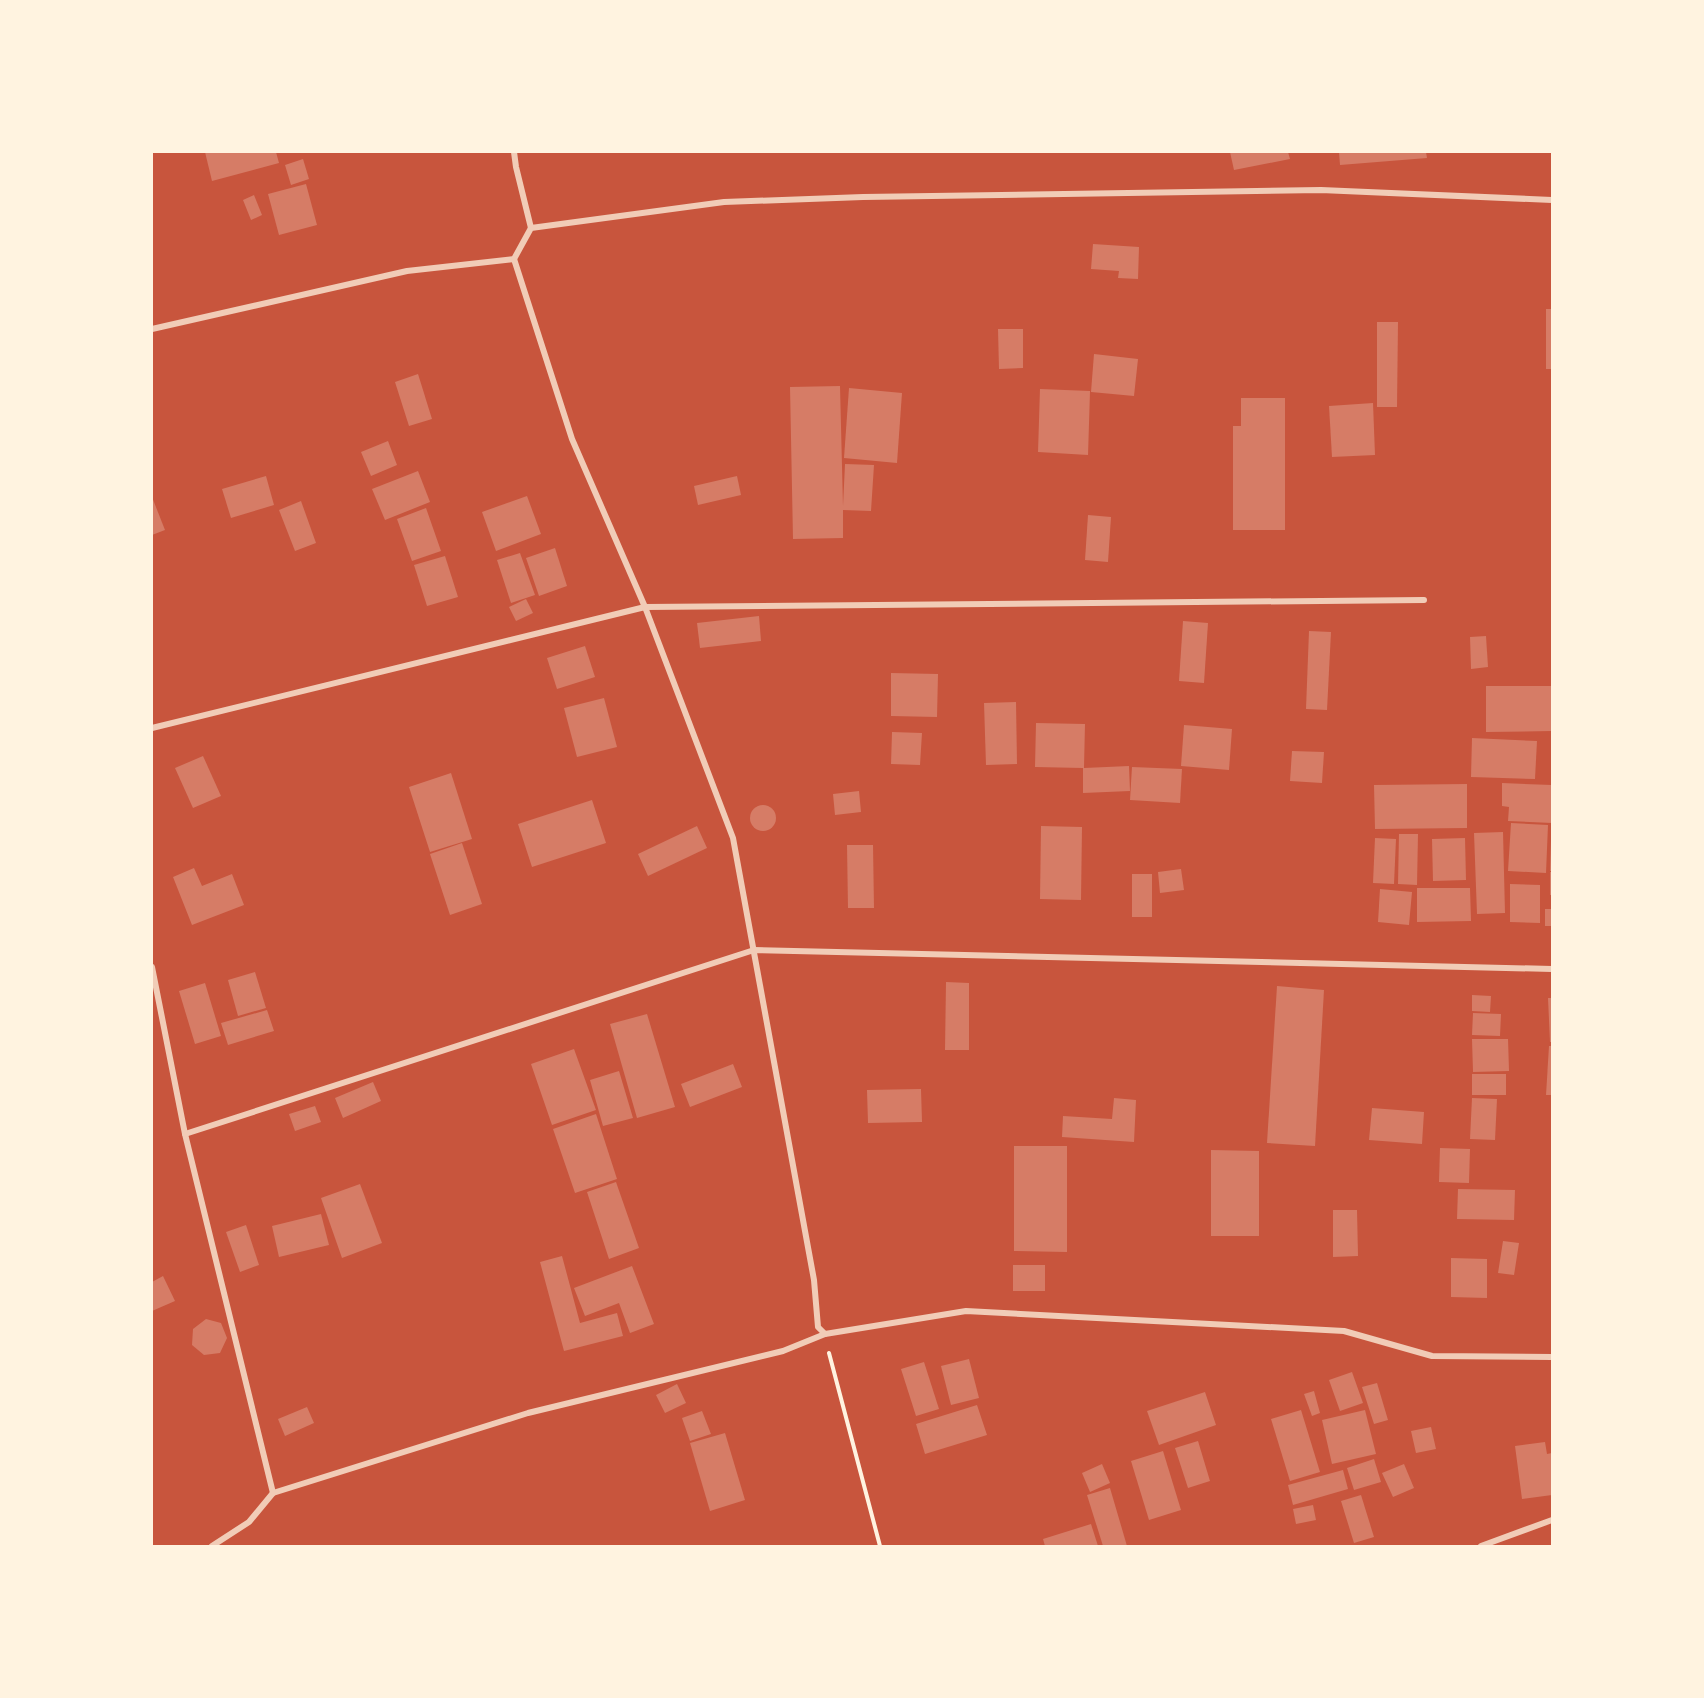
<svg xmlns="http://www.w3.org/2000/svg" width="1704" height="1698" viewBox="0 0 1704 1698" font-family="Bitter,serif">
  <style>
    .building { fill: #d67c66 }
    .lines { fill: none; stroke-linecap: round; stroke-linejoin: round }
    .path { stroke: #fff3e0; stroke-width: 4 }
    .minor { stroke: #f1ccb7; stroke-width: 6 }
  </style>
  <rect width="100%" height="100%" fill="#c8553d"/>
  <g class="building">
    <path d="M 205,152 L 276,152 L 279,163 L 212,181 Z"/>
    <path d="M 1230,152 L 1288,152 L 1290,159 L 1234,170 Z"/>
    <path d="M 1339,152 L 1426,152 L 1427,158 L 1340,165 Z"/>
    <path d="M 303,159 L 309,179 L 291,185 L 285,165 Z"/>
    <path d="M 306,184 L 317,225 L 279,235 L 268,194 Z"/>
    <path d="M 254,195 L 262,215 L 251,220 L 243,200 Z"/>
    <path d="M 1093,244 L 1139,247 L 1138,279 L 1118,278 L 1119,271 L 1091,269 Z"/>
    <rect x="1546" y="309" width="6" height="60"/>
    <path d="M 1377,322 L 1398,322 L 1397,407 L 1377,407 Z"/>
    <path d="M 998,329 L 1023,329 L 1023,368 L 999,369 Z"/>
    <path d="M 1094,354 L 1138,359 L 1134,396 L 1091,392 Z"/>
    <path d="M 418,374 L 432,419 L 409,426 L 395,382 Z"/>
    <path d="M 840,386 L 843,506 L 845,464 L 874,465 L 871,511 L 843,510 L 843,538 L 793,539 L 790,387 Z"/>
    <path d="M 849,388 L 902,393 L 897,463 L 844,458 Z"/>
    <path d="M 1040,389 L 1090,391 L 1088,455 L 1038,452 Z"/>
    <path d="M 1241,398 L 1285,398 L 1285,530 L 1233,530 L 1233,426 L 1241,426 Z"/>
    <path d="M 1373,403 L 1375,455 L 1332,457 L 1329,406 Z"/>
    <path d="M 388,441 L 397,465 L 371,476 L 361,452 Z"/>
    <path d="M 418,471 L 430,502 L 385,520 L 372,489 Z"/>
    <path d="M 266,476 L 274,505 L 231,518 L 222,489 Z"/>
    <path d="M 737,476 L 741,495 L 698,505 L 694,486 Z"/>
    <path d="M 527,496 L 541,534 L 496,551 L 482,512 Z"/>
    <path d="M 152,497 L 165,530 L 152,535 Z"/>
    <path d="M 301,501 L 316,543 L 295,551 L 279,510 Z"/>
    <path d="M 426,508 L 441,551 L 412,561 L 397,519 Z"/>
    <path d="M 1088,515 L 1111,517 L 1108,562 L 1085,560 Z"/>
    <path d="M 555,548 L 567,586 L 539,596 L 526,558 Z"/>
    <path d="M 520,553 L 535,595 L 511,603 L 497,560 Z"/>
    <path d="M 445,556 L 458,597 L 427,606 L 414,565 Z"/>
    <path d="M 526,599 L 533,613 L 516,621 L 509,607 Z"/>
    <path d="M 759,616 L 761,641 L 700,648 L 697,623 Z"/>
    <path d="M 1183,621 L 1208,623 L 1204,683 L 1179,681 Z"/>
    <path d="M 1309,631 L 1331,632 L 1327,710 L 1306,709 Z"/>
    <path d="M 1486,636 L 1488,667 L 1471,669 L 1470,637 Z"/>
    <path d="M 585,646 L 595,677 L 557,689 L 547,658 Z"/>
    <path d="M 891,673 L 938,674 L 937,717 L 891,716 Z"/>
    <path d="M 1486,686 L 1552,686 L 1552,731 L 1486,732 Z"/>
    <path d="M 604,698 L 617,747 L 577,757 L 564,708 Z"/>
    <path d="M 1016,702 L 1017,764 L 986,765 L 984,703 Z"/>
    <path d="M 1036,723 L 1085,724 L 1084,768 L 1129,766 L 1130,791 L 1083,793 L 1083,768 L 1035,767 Z"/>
    <path d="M 1184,725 L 1232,729 L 1229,770 L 1181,766 Z"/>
    <path d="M 892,732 L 922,733 L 920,765 L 891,764 Z"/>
    <path d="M 1472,738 L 1537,741 L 1535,779 L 1471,777 Z"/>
    <path d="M 1292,751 L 1324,752 L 1322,783 L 1290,781 Z"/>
    <path d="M 203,756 L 221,796 L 193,808 L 175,768 Z"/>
    <path d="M 1132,767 L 1182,769 L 1180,803 L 1130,800 Z"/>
    <path d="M 451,773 L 472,839 L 430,852 L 409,787 Z"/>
    <path d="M 1502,783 L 1552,785 L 1552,823 L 1508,821 L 1509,807 L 1502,806 Z"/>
    <path d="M 1467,784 L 1467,828 L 1375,829 L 1374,785 Z"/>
    <path d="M 859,791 L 861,812 L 835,815 L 833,794 Z"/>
    <path d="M 592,800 L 606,843 L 532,867 L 518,824 Z"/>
    <circle cx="763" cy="818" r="13"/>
    <path d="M 1511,823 L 1548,825 L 1546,873 L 1508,871 Z"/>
    <path d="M 697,826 L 707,848 L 648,876 L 638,854 Z"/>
    <path d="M 1041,826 L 1082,827 L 1081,900 L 1040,899 Z"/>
    <path d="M 1503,832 L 1505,913 L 1477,914 L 1474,833 Z"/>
    <path d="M 1399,834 L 1418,834 L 1417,885 L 1398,884 Z"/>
    <path d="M 1375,838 L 1396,839 L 1394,884 L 1373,883 Z"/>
    <path d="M 1465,838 L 1466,880 L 1433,881 L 1432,839 Z"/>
    <path d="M 1551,841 L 1552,841 L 1552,871 L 1550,871 Z"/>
    <path d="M 462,843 L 482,904 L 450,915 L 430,854 Z"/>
    <path d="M 847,845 L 873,845 L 874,908 L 848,908 Z"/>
    <path d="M 194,868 L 202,886 L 232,874 L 244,905 L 192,925 L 173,877 Z"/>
    <path d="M 1181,869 L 1184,890 L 1160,893 L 1158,872 Z"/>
    <rect x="1550" y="872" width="2" height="23"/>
    <rect x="1132" y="874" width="20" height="43"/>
    <path d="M 1510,884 L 1540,885 L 1540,923 L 1510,922 Z"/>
    <path d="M 1417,888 L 1470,888 L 1471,921 L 1417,922 Z"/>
    <path d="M 1380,889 L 1412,892 L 1409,925 L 1378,922 Z"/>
    <rect x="1545" y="909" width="7" height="17"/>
    <path d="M 255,972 L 266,1008 L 238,1016 L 228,980 Z"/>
    <path d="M 946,982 L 969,983 L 969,1050 L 945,1050 Z"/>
    <path d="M 205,983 L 221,1036 L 195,1044 L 179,991 Z"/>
    <path d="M 1277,986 L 1324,990 L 1315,1146 L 1267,1143 Z"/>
    <path d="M 1472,995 L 1491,996 L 1490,1012 L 1472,1011 Z"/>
    <path d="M 1548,998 L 1552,998 L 1552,1042 L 1550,1042 Z"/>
    <path d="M 267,1010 L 274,1031 L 228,1045 L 221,1023 Z"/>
    <path d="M 1473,1013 L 1501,1014 L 1500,1036 L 1472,1035 Z"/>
    <path d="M 647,1014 L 675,1107 L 637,1118 L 610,1024 Z"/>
    <path d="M 1472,1039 L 1508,1039 L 1509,1071 L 1473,1072 Z"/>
    <path d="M 1549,1046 L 1552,1046 L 1552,1095 L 1546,1095 Z"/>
    <path d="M 574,1049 L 596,1110 L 552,1125 L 531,1064 Z"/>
    <path d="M 733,1064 L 742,1087 L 690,1107 L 681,1084 Z"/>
    <path d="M 619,1071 L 633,1118 L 603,1126 L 590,1080 Z"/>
    <rect x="1472" y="1074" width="34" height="21"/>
    <path d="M 373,1082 L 381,1101 L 343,1118 L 335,1098 Z"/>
    <path d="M 921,1089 L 922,1122 L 868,1123 L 867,1090 Z"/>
    <path d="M 1114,1098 L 1136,1100 L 1134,1142 L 1062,1137 L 1063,1116 L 1112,1119 Z"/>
    <path d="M 1472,1098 L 1497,1099 L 1495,1140 L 1470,1139 Z"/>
    <path d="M 315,1106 L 321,1122 L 295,1131 L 289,1114 Z"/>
    <path d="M 1372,1108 L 1424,1112 L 1422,1144 L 1369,1140 Z"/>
    <path d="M 596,1114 L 617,1179 L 575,1193 L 553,1129 Z"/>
    <path d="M 1014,1146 L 1067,1146 L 1067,1252 L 1014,1251 Z"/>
    <path d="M 1440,1148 L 1470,1149 L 1469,1183 L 1439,1182 Z"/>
    <path d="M 1211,1150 L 1259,1151 L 1259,1236 L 1211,1236 Z"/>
    <path d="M 616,1182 L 639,1248 L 609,1259 L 587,1192 Z"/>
    <path d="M 360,1184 L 382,1243 L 342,1258 L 321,1198 Z"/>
    <path d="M 1458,1189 L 1515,1190 L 1514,1220 L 1457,1219 Z"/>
    <path d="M 1333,1210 L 1357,1210 L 1358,1256 L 1333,1257 Z"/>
    <path d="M 321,1214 L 329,1245 L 279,1257 L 272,1226 Z"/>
    <path d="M 246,1225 L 259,1265 L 240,1272 L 226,1232 Z"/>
    <path d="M 1503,1241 L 1519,1243 L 1514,1275 L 1498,1273 Z"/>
    <path d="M 562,1256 L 580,1323 L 617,1313 L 623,1336 L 564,1351 L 540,1262 Z"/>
    <path d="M 1451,1258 L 1487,1259 L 1487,1298 L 1451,1297 Z"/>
    <rect x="1013" y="1265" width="32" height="26"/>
    <path d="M 632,1266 L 654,1324 L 630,1333 L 619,1303 L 585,1316 L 574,1288 Z"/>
    <path d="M 163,1276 L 175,1301 L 152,1311 L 152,1282 Z"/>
    <path d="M 206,1319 L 221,1323 L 227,1338 L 220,1353 L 204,1355 L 192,1345 L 193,1329 Z"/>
    <path d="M 969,1359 L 979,1398 L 951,1405 L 941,1366 Z"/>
    <path d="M 924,1362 L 939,1409 L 916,1416 L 901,1369 Z"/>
    <path d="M 1352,1372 L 1363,1403 L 1340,1411 L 1329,1380 Z"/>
    <path d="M 1377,1383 L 1388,1420 L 1374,1424 L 1362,1387 Z"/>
    <path d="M 677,1384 L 686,1403 L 665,1413 L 656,1395 Z"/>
    <path d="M 1314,1391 L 1320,1413 L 1312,1416 L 1304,1394 Z"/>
    <path d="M 1205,1392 L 1216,1425 L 1159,1445 L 1147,1411 Z"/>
    <path d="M 977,1405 L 987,1435 L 925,1454 L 916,1424 Z"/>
    <path d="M 307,1407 L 314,1423 L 285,1436 L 278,1419 Z"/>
    <path d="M 1301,1410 L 1320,1472 L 1290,1481 L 1271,1419 Z"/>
    <path d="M 1365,1410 L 1376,1454 L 1332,1464 L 1322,1420 Z"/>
    <path d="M 702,1411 L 711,1434 L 690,1441 L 682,1418 Z"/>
    <path d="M 1431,1427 L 1436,1449 L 1416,1453 L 1411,1431 Z"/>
    <path d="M 725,1433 L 745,1500 L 710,1511 L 690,1443 Z"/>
    <path d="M 1198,1441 L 1210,1481 L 1188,1488 L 1175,1448 Z"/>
    <path d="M 1545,1442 L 1547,1454 L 1552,1453 L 1552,1495 L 1522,1499 L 1515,1446 Z"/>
    <path d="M 1163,1451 L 1181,1510 L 1149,1520 L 1131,1461 Z"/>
    <path d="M 1374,1459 L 1381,1482 L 1354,1490 L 1347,1468 Z"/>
    <path d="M 1102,1464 L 1110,1483 L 1090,1492 L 1082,1473 Z"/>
    <path d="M 1404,1464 L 1414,1488 L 1393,1497 L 1382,1473 Z"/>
    <path d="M 1343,1470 L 1348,1489 L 1293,1505 L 1288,1485 Z"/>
    <path d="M 1110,1488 L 1127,1546 L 1103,1546 L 1087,1495 Z"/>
    <path d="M 1361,1495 L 1374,1537 L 1354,1543 L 1341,1501 Z"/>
    <path d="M 1313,1505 L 1316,1520 L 1296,1524 L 1293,1509 Z"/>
    <path d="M 1091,1524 L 1098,1546 L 1045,1546 L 1043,1539 Z"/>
  </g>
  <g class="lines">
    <path class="path" d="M 829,1353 L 880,1546"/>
    <g class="minor">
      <path d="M 514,152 L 516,167 L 531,228"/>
      <path d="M 152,329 L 407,271 L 514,259 L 531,228 L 724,202 L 863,197 L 1321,190 L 1552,200"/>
      <path d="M 152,728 L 645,607 L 1424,600"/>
      <path d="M 152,967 L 185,1134 L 273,1493"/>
      <path d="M 185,1134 L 754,950 L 1552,969"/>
      <path d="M 825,1334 L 966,1311 L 1344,1331 L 1432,1356 L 1552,1357"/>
      <path d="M 212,1546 L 249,1522 L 273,1493 L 528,1413 L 783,1351 L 825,1334 L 818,1327 L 814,1280 L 733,838 L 645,607 L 572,439 L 514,259"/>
      <path d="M 1481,1546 L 1552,1520"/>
    </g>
  </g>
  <rect width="1704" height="1698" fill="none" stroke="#fff3e0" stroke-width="306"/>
</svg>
